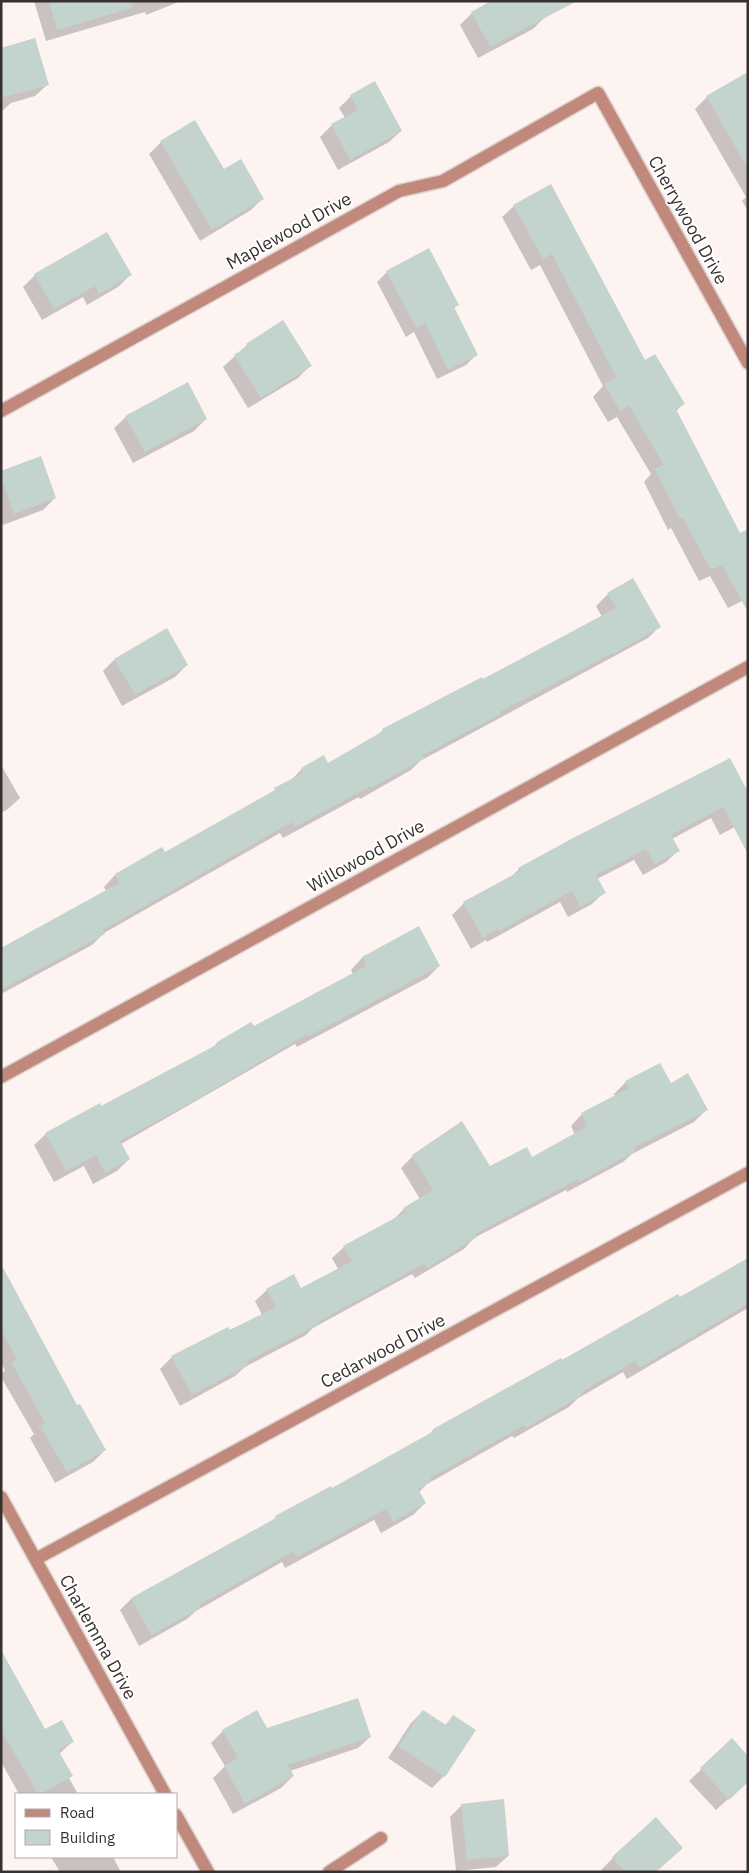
<svg xmlns="http://www.w3.org/2000/svg" width="749" height="1873" viewBox="0 0 749 1873" font-family="'IBM Plex Sans',sans-serif">
  <style>
    .shadow { fill: #0003 }
    .building { fill: #c3d3cd }
    .lines { fill: none; stroke-linecap: round; stroke-linejoin: round }
    .minor-casing { stroke: #d9d0cd; stroke-width: 15 }
    .minor { stroke: #c1887c; stroke-width: 12 }
    .labels { text-anchor: middle; stroke-width: 4; stroke-linejoin: round; paint-order: stroke }
    .street-label { font-size: 18px; fill: #36302e; stroke: #fff }
  </style>
  <rect width="100%" height="100%" fill="#fdf3f0"/>
  <g class="shadow">
    <path d="M 34,1 L 181,1 L 146,15 L 145,12 L 46,41 Z"/>
    <path d="M 472,13 L 545,17 L 533,29 L 478,58 L 460,25 Z"/>
    <path d="M 1,50 L 47,85 L 35,96 L 11,103 L 1,112 Z"/>
    <path d="M 748,73 L 748,211 L 742,201 L 746,197 L 695,109 L 707,97 Z"/>
    <path d="M 351,96 L 401,131 L 389,142 L 338,170 L 320,137 L 332,125 L 345,118 L 339,108 Z"/>
    <path d="M 195,122 L 223,171 L 263,198 L 251,210 L 200,241 L 149,154 L 161,142 Z"/>
    <path d="M 514,206 L 644,362 L 683,404 L 676,411 L 748,598 L 728,608 L 710,576 L 699,581 L 671,528 L 668,530 L 644,482 L 651,474 L 617,417 L 608,422 L 593,397 L 603,386 L 540,265 L 531,270 L 502,217 Z"/>
    <path d="M 387,272 L 458,305 L 453,309 L 476,355 L 466,365 L 437,379 L 414,332 L 406,337 L 377,282 Z"/>
    <path d="M 35,275 L 130,275 L 118,287 L 87,305 L 83,297 L 42,320 L 23,287 Z"/>
    <path d="M 247,345 L 310,366 L 298,378 L 248,408 L 223,367 Z"/>
    <path d="M 126,417 L 206,419 L 194,431 L 133,463 L 114,428 Z"/>
    <path d="M 1,472 L 55,498 L 43,510 L 3,525 L 1,521 Z"/>
    <path d="M 632,580 L 659,627 L 648,638 L 420,761 L 411,770 L 360,799 L 359,797 L 283,838 L 280,833 L 104,933 L 92,945 L 1,994 L 1,950 L 106,891 L 104,887 L 115,875 L 162,849 L 164,854 L 271,793 L 290,781 L 302,769 L 328,765 L 377,736 L 383,730 L 481,679 L 482,681 L 602,617 L 596,606 L 608,594 Z"/>
    <path d="M 167,630 L 187,665 L 175,677 L 122,706 L 103,671 L 114,660 Z"/>
    <path d="M 730,760 L 744,822 L 720,835 L 711,818 L 672,839 L 678,851 L 666,862 L 643,875 L 634,860 L 597,879 L 604,892 L 592,904 L 568,917 L 560,902 L 487,942 L 486,940 L 471,949 L 452,915 L 464,903 L 510,878 L 519,869 Z"/>
    <path d="M 1,765 L 20,798 L 8,809 L 1,813 Z"/>
    <path d="M 419,928 L 439,966 L 427,978 L 297,1047 L 295,1044 L 121,1144 L 129,1159 L 117,1171 L 93,1184 L 84,1166 L 54,1182 L 34,1145 L 46,1134 L 101,1107 L 212,1048 L 217,1043 L 251,1023 L 253,1028 L 353,974 L 351,970 L 362,958 Z"/>
    <path d="M 626,1082 L 670,1084 L 706,1110 L 694,1122 L 632,1154 L 623,1162 L 567,1192 L 566,1190 L 474,1238 L 464,1249 L 415,1278 L 412,1274 L 313,1328 L 306,1335 L 245,1367 L 235,1376 L 180,1406 L 160,1369 L 172,1357 L 262,1315 L 255,1301 L 267,1290 L 300,1290 L 338,1269 L 332,1258 L 344,1247 L 392,1221 L 404,1209 L 420,1199 L 401,1168 L 413,1156 L 461,1123 L 490,1168 L 532,1159 L 575,1135 L 571,1126 L 582,1114 L 616,1097 L 614,1094 Z"/>
    <path d="M 748,1260 L 748,1308 L 627,1379 L 623,1372 L 577,1399 L 569,1407 L 514,1438 L 512,1436 L 427,1484 L 419,1492 L 425,1503 L 413,1515 L 381,1533 L 374,1520 L 285,1568 L 282,1562 L 196,1611 L 187,1619 L 139,1646 L 120,1610 L 131,1599 L 270,1523 L 276,1517 L 331,1490 L 428,1436 L 433,1430 L 560,1359 L 562,1362 Z"/>
    <path d="M 1,1269 L 77,1407 L 105,1450 L 93,1462 L 55,1483 L 30,1438 L 34,1434 L 1,1377 L 1,1374 L 5,1370 L 1,1364 Z"/>
    <path d="M 1,1653 L 45,1731 L 72,1742 L 59,1754 L 71,1776 L 69,1778 L 78,1794 L 19,1794 L 1,1762 Z"/>
    <path d="M 423,1711 L 445,1725 L 453,1717 L 444,1776 L 432,1788 L 388,1758 L 411,1723 Z"/>
    <path d="M 267,1730 L 370,1737 L 358,1748 L 290,1771 L 293,1776 L 281,1788 L 233,1814 L 213,1778 L 225,1766 L 211,1743 L 223,1731 Z"/>
    <path d="M 732,1740 L 748,1781 L 716,1810 L 689,1781 Z"/>
    <path d="M 462,1805 L 508,1856 L 496,1867 L 456,1871 L 450,1817 Z"/>
    <path d="M 656,1819 L 656,1872 L 603,1872 L 601,1870 L 613,1858 Z"/>
    <path d="M 51,1857 L 113,1857 L 121,1872 L 60,1872 Z"/>
  </g>
  <g class="building">
    <path d="M 49,1 L 131,1 L 132,8 L 57,30 Z"/>
    <path d="M 491,1 L 577,1 L 490,47 L 471,12 Z"/>
    <path d="M 35,38 L 49,85 L 1,98 L 1,48 Z"/>
    <path d="M 748,72 L 748,169 L 706,96 Z"/>
    <path d="M 375,81 L 402,131 L 350,160 L 331,124 L 358,110 L 350,95 Z"/>
    <path d="M 195,120 L 224,169 L 241,159 L 264,199 L 212,230 L 160,141 Z"/>
    <path d="M 551,184 L 645,360 L 655,354 L 685,404 L 676,409 L 740,533 L 748,529 L 748,612 L 722,565 L 711,570 L 683,518 L 680,519 L 655,469 L 664,465 L 629,406 L 620,411 L 604,384 L 616,377 L 552,254 L 543,259 L 513,205 Z"/>
    <path d="M 107,232 L 132,275 L 99,294 L 95,286 L 54,309 L 34,274 Z"/>
    <path d="M 429,248 L 459,305 L 454,307 L 478,355 L 448,370 L 425,323 L 416,328 L 386,271 Z"/>
    <path d="M 283,320 L 312,366 L 261,398 L 234,355 L 248,346 L 246,344 Z"/>
    <path d="M 188,382 L 207,419 L 145,452 L 125,416 Z"/>
    <path d="M 41,456 L 56,498 L 14,514 L 1,478 L 1,471 Z"/>
    <path d="M 633,578 L 661,627 L 613,654 L 613,653 L 500,712 L 501,714 L 423,755 L 425,758 L 372,788 L 371,786 L 295,827 L 292,822 L 103,930 L 105,934 L 1,990 L 1,948 L 119,883 L 115,874 L 162,847 L 165,852 L 275,790 L 274,788 L 303,773 L 301,768 L 324,755 L 328,763 L 383,731 L 382,729 L 482,677 L 483,679 L 616,608 L 607,593 Z"/>
    <path d="M 167,628 L 188,665 L 135,695 L 114,659 Z"/>
    <path d="M 730,758 L 748,792 L 748,854 L 723,807 L 671,835 L 680,851 L 655,864 L 646,849 L 596,875 L 606,893 L 580,907 L 572,891 L 499,931 L 498,929 L 483,938 L 463,902 L 520,871 L 518,868 L 575,837 Z"/>
    <path d="M 419,926 L 440,966 L 309,1036 L 307,1034 L 199,1098 L 120,1141 L 130,1159 L 105,1173 L 96,1155 L 66,1171 L 45,1133 L 100,1103 L 101,1106 L 218,1044 L 217,1042 L 251,1022 L 254,1026 L 366,966 L 362,957 Z"/>
    <path d="M 660,1063 L 671,1083 L 688,1073 L 708,1110 L 635,1147 L 636,1151 L 579,1182 L 578,1179 L 475,1234 L 477,1237 L 427,1268 L 424,1264 L 318,1322 L 319,1324 L 247,1361 L 249,1365 L 192,1395 L 171,1356 L 228,1327 L 230,1330 L 276,1307 L 266,1289 L 294,1274 L 301,1288 L 352,1261 L 343,1246 L 406,1212 L 403,1208 L 433,1190 L 412,1155 L 462,1121 L 490,1166 L 527,1147 L 532,1157 L 588,1126 L 581,1113 L 629,1088 L 625,1081 Z"/>
    <path d="M 748,1258 L 748,1304 L 639,1368 L 635,1361 L 581,1392 L 582,1395 L 526,1428 L 524,1425 L 430,1478 L 432,1481 L 418,1489 L 426,1503 L 393,1522 L 386,1509 L 297,1557 L 294,1551 L 199,1605 L 201,1608 L 151,1635 L 131,1598 L 276,1518 L 275,1516 L 331,1486 L 332,1488 L 434,1431 L 433,1429 L 561,1358 L 562,1360 L 678,1294 L 680,1297 Z"/>
    <path d="M 1,1264 L 77,1405 L 80,1404 L 106,1450 L 67,1472 L 40,1426 L 45,1423 L 11,1362 L 17,1359 L 1,1330 Z"/>
    <path d="M 1,1650 L 45,1729 L 62,1720 L 74,1742 L 58,1750 L 73,1776 L 40,1794 L 38,1794 L 1,1730 Z"/>
    <path d="M 358,1698 L 371,1737 L 288,1765 L 294,1776 L 245,1804 L 224,1766 L 238,1758 L 222,1730 L 257,1710 L 267,1728 Z"/>
    <path d="M 423,1710 L 446,1725 L 453,1715 L 476,1730 L 445,1777 L 398,1746 Z"/>
    <path d="M 732,1738 L 748,1756 L 748,1782 L 729,1800 L 700,1768 Z"/>
    <path d="M 504,1799 L 509,1856 L 467,1860 L 461,1804 Z"/>
    <path d="M 656,1817 L 683,1848 L 656,1872 L 625,1872 L 612,1857 Z"/>
  </g>
  <g class="lines">
    <defs>
      <g id="minor">
        <path d="M 1,411 L 399,191 L 443,181 L 598,93 L 748,363"/>
        <path d="M 1,1077 L 748,667"/>
        <path d="M 1,1497 L 165,1794"/>
        <path d="M 36,1559 L 748,1173"/>
        <path d="M 176,1815 L 208,1872"/>
        <path d="M 329,1872 L 381,1838"/>
      </g>
    </defs>
    <use href="#minor" class="minor-casing"/>
    <use href="#minor" class="minor"/>
  </g>
  <g class="labels">
    <g class="street-label">
      <text transform="translate(688 220) rotate(61)" y="6">Cherrywood Drive</text>
      <text transform="translate(289 231) rotate(-29)" y="6">Maplewood Drive</text>
      <text transform="translate(366 856) rotate(-29)" y="6">Willowood Drive</text>
      <text transform="translate(383 1351) rotate(-28)" y="6">Cedarwood Drive</text>
      <text transform="translate(98 1637) rotate(61)" y="6">Charlemma Drive</text>
    </g>
  </g>
  <rect width="749" height="1873" fill="none" stroke="#36302e" stroke-width="5"/>
  <rect x="15" y="1793" width="162" height="65" fill="#ffffff" stroke="#afacab"/>
  <rect x="25" y="1809" width="25" height="8" fill="#c1887c" stroke="#afacab"/>
  <text x="60" y="1818" font-size="15" fill="#36302e">Road</text>
  <rect x="25" y="1830" width="25" height="15" fill="#c3d3cd" stroke="#afacab"/>
  <text x="60" y="1843" font-size="15" fill="#36302e">Building</text>
</svg>
